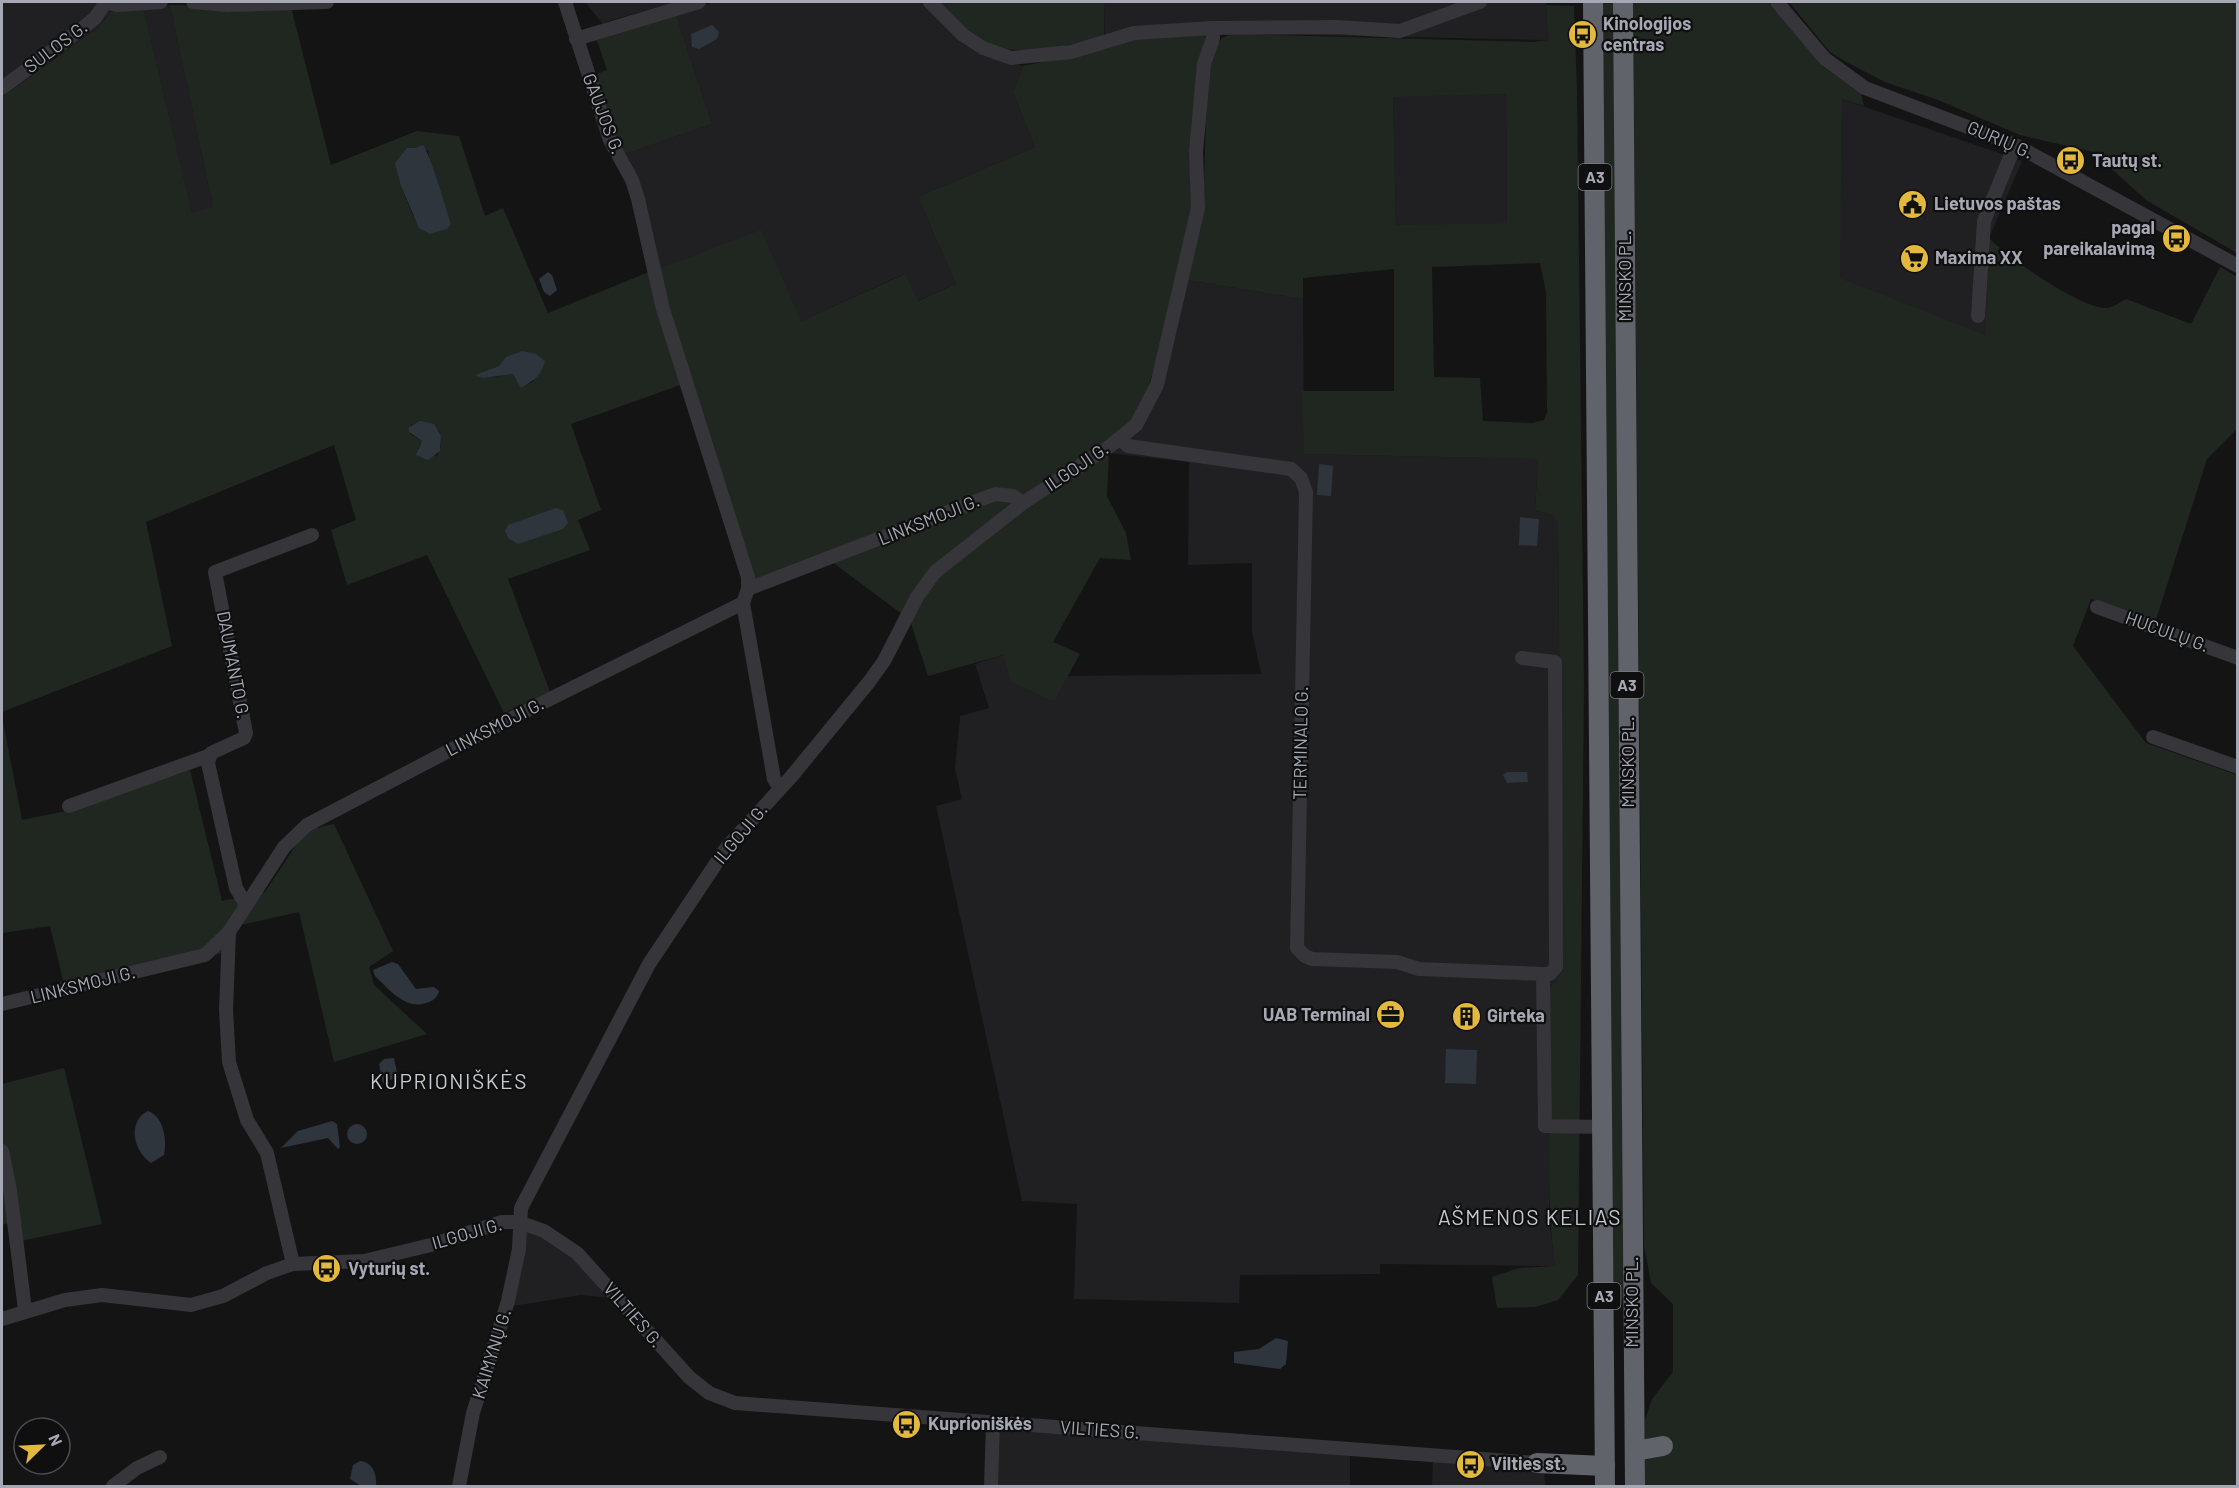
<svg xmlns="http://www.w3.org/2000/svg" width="2239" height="1488" viewBox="0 0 2239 1488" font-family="Barlow,sans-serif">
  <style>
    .built { fill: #202022 }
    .green { fill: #202721; fill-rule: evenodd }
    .water { fill: #2e353d }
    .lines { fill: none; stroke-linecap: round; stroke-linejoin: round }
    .minor { stroke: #35353a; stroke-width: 14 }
    .highway { stroke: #61636a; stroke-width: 20 }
    .labels { text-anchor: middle; stroke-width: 4.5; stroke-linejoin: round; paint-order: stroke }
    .shield { fill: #0f0f10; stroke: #797b83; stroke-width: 1.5 }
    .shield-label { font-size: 16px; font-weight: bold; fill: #a6a9b4 }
    .poi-label { font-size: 18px; font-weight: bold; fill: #a6a9b4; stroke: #0f0f10; text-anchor: start }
    .street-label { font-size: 18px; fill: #a6a9b4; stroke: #0f0f10 }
    .quarter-label { font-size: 21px; letter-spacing: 1.5px; fill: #c7c9d1; stroke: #0f0f10 }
  </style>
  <rect width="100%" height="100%" fill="#141415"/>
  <g class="built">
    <path d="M 2,2 L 115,2 L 113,9 L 98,28 L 2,97 Z"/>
    <path d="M 585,2 L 675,2 L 602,23 Z"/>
    <path d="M 713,2 L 922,2 L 940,18 L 1002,60 L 1023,66 L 1013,92 L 1035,147 L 918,197 L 956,284 L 917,301 L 904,274 L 801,321 L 659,269 L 622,155 L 712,124 L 676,15 Z"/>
    <path d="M 1104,2 L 1546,2 L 1548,40 L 1206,33 L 1133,39 L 1105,49 Z"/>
    <path d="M 170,5 L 213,207 L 192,214 L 143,7 Z"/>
    <path d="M 1506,94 L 1507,223 L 1396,226 L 1393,96 Z"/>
    <path d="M 1842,99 L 2022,161 L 1989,238 L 1986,336 L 1839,278 Z"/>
    <path d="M 1187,280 L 1303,299 L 1304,454 L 1538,459 L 1535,511 L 1549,513 L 1555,516 L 1558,522 L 1562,969 L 1556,982 L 1548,989 L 1552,1040 L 1549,1219 L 1555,1266 L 1380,1264 L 1380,1274 L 1240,1275 L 1239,1303 L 1074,1299 L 1077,1204 L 1022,1201 L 936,806 L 962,799 L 955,769 L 960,716 L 989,708 L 975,664 L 1003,655 L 1053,701 L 1067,676 L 1261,674 L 1252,631 L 1252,563 L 1188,565 L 1189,462 L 1109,453 L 1135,430 Z"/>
    <path d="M 523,1230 L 540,1235 L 578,1260 L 611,1298 L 581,1295 L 513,1306 Z"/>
    <path d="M 998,1429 L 1350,1453 L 1350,1486 L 998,1486 Z"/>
    <path d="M 1433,1458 L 1544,1467 L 1545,1486 L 1432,1486 Z"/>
  </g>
  <g class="green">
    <path d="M 936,2 L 1104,2 L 1104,37 C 1069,45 1010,61 977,39 C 962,29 949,14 936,2 Z"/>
    <path d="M 1600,2 L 1617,2 L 1625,1297 L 1617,1303 L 1613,1302 Z"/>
    <path d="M 1633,2 L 1768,2 L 1823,67 L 1861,93 L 1864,106 L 1842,99 L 1840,278 L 1985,335 L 1989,238 C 2008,258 2079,307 2105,308 C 2112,309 2120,302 2126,299 L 2191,324 L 2220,267 L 2237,277 L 2237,429 L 2207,459 L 2155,623 L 2091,599 L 2073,646 L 2146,743 L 2237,775 L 2237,1486 L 1645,1486 L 1645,1420 L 1652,1399 L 1673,1372 L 1673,1304 L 1651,1283 L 1644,1246 Z"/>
    <path d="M 1789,2 L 2237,2 L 2237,253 L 2146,200 L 2093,152 L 2020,135 L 1938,100 L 1885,82 L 1848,63 L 1830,52 Z"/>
    <path d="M 170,5 L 291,7 L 331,165 L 417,131 L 459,136 L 485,216 L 503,208 L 548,313 L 649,272 L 683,384 L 571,424 L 601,510 L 578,520 L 590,550 L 508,579 L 550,692 L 504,713 L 427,555 L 347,585 L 331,530 L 356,520 L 334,445 L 146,522 L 172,646 L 2,712 L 2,97 L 98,28 L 113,9 L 143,7 L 192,213 L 213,207 ZM 407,148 L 428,150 L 431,168 L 451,224 L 413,216 L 401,186 ZM 499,366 L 534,381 L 521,387 L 513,374 L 493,377 L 476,375 ZM 412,424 L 439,431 L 441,446 L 437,456 L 418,449 L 422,441 L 410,434 L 409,427 Z"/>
    <path d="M 1546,5 L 1574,6 L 1577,90 L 1584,687 L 1578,1275 L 1558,1300 L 1535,1307 L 1497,1308 L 1492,1277 L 1519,1268 L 1555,1266 C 1542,1174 1556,1081 1548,988 L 1556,982 L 1562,969 L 1558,523 C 1553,512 1546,513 1535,511 L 1538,459 L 1304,454 L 1302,391 L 1394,391 L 1394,269 L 1303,278 L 1303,299 L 1187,280 L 1204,181 L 1207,90 L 1213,51 L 1222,38 L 1232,34 L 1534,42 L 1548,40 ZM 1506,94 L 1507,223 L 1396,225 L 1393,97 ZM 1540,263 L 1546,292 L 1547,413 L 1544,420 L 1533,423 L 1483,421 L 1480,378 L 1434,377 L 1432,267 Z"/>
    <path d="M 676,15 L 712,124 L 622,155 L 592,76 L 607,70 L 597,40 Z"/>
    <path d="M 1206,33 C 1196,89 1199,146 1193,203 C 1187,266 1164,329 1148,390 L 1139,411 L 1109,453 L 1107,496 L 1126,533 L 1131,560 L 1100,558 L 1053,642 L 1080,654 L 1054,701 L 1011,682 L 1003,655 L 928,676 L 910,620 L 824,556 L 754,581 L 690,382 L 659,269 L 761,230 L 801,321 L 905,274 L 918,301 L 956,284 L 918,197 L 1035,147 L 1013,92 L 1023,66 L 1105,49 L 1133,39 Z"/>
    <path d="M 2,716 L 22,820 L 76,809 L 190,770 L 222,901 L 265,892 L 298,842 L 312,829 L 334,824 L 393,951 L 369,967 L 374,985 L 427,1034 L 334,1062 L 299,912 L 227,928 L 224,953 L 132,968 L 64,984 L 50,926 L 2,933 Z"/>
    <path d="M 64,1068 L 102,1224 L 21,1241 L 18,1220 L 2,1225 L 2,1084 Z"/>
  </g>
  <g class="water">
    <path d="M 712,25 L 719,32 L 717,39 L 699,49 L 692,47 L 691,34 Z"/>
    <path d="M 423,145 C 429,151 447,211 451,224 L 447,229 L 430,234 L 419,228 L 401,186 L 395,163 L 407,148 L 416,148 Z"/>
    <path d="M 548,272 L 552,275 L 557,290 L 550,296 L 544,292 L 539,279 Z"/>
    <path d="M 522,351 L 536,354 L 545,361 C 541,376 534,380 521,388 L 513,374 L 482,378 L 475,375 L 499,366 L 506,357 Z"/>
    <path d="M 420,421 L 434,424 L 441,436 L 440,451 L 428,460 L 416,455 L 422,441 L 409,432 L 409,427 Z"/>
    <path d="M 1319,464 L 1333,466 L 1331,496 L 1317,495 Z"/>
    <path d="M 556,508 L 563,510 L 568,523 L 563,529 L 518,544 L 508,538 L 505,531 L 508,525 Z"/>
    <path d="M 1520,517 L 1539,519 L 1537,546 L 1519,545 Z"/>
    <path d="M 1507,772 L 1527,772 L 1528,782 L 1507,783 L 1503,775 Z"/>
    <path d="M 392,962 L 398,964 L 416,989 L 434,987 L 439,991 C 437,998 433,1001 426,1003 C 405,1010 389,989 375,976 L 373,970 Z"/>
    <path d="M 1446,1049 L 1477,1050 L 1476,1084 L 1445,1083 Z"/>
    <path d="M 394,1058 L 398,1077 L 383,1083 L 379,1064 L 384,1059 Z"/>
    <path d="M 148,1111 C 164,1117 167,1140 164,1155 L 151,1163 C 133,1151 127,1121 148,1111 Z"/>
    <path d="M 332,1121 L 337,1124 L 340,1147 L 338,1149 L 328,1138 L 281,1148 L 298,1131 Z"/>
    <circle cx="357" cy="1134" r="10"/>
    <path d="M 1276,1338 L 1288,1341 L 1286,1364 L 1280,1369 L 1234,1363 L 1234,1352 L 1259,1349 Z"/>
    <path d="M 360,1461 C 373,1462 377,1475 376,1486 L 361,1486 L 350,1479 L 353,1465 Z"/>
  </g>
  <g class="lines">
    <g class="minor">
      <path d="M 105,2 L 117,5 L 161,2"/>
      <path d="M 193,2 L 228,5 L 327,2"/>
      <path d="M 565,2 L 610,140 L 632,180 L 638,199 L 663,309 L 748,577 L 748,589"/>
      <path d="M 930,2 L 963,35 L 983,48 L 1011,58 L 1071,52 L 1134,33 L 1212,28 L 1337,27 L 1400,31 L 1480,2"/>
      <path d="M 1777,2 L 1825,59 L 1865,88 L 2015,145 L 2238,266"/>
      <path d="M 576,39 L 699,2"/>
      <path d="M 2,88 L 84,27 L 95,18 L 106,2"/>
      <path d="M 1978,316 L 1984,221 L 2015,145"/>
      <path d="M 1120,439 L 1128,446 L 1291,469 L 1301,478 L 1306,492 L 1297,948 L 1305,956 L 1312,959 L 1397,962 L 1419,969 L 1543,974 L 1545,1126 L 1602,1127"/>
      <path d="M 743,603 L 774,779 L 780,788"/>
      <path d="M 2097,607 L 2238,658"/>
      <path d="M 1522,658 L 1555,662 L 1556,967 L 1550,974 L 1543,974"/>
      <path d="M 2153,737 L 2238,767"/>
      <path d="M 69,806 L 208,756"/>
      <path d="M 246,905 L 236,888 L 208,763 L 211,753 L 244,738 L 246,733 L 215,572 L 312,535"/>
      <path d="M 229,932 L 226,1010 L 229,1062 L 247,1120 L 267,1153 L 293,1264"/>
      <path d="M 2,1004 L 205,955 L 229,932 L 284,847 L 307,825 L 504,722 L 743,603 L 748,589 L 995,494 L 1013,496 L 1023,503"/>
      <path d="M 2,1151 L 10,1190 L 25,1310"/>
      <path d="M 2,1319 L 65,1300 L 102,1295 L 191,1305 L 223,1296 L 267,1273 L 293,1264 L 364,1261 L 431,1245 L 502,1222 L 519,1222 L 544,1231 L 577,1253 L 689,1377 L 709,1393 L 735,1403 L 1537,1463"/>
      <path d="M 113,1486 L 137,1468 L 160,1457"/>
      <path d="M 459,1486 L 473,1413 L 508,1301 L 519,1249 L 521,1208 L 649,964 L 727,847 L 791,777 L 869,682 L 884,661 L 917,597 L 935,572 L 1023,503 L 1110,446 L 1136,425 L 1157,385 L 1198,208 L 1196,152 L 1204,64 L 1213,38 L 1212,28"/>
      <path d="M 991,1486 L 993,1423"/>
    </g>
    <g class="highway">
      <path d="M 1593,2 L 1605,1486"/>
      <path d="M 1623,2 L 1635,1486"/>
      <path d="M 1635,1451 L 1663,1446"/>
      <path d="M 1537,1463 L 1605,1466"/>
    </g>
  </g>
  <defs>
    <symbol id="bus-disc" viewBox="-11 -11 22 22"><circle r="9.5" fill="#e3b83e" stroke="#0f0f10"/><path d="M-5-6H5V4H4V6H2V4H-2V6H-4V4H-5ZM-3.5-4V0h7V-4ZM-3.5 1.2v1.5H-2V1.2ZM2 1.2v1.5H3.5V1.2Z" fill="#111"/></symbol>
    <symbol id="civic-disc" viewBox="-11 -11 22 22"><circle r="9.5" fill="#e3b83e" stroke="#0f0f10"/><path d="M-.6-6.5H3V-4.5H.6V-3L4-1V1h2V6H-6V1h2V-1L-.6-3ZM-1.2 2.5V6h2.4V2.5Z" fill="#111"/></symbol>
    <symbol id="supermarket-disc" viewBox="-11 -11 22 22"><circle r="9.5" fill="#e3b83e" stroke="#0f0f10"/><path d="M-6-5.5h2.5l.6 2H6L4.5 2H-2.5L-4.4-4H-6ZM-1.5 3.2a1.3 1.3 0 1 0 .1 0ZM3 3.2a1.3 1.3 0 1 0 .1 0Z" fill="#111"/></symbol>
    <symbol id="office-disc" viewBox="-11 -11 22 22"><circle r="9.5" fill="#e3b83e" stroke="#0f0f10"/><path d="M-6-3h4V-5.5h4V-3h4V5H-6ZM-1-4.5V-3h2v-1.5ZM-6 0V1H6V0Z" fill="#111"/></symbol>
    <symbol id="building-disc" viewBox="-11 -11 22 22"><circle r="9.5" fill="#e3b83e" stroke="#0f0f10"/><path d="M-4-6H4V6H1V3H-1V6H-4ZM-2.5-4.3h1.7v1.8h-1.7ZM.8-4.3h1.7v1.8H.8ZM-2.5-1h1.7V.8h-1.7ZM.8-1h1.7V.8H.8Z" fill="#111"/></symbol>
  </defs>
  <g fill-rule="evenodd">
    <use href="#bus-disc" x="1566" y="18" width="33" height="33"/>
    <use href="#bus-disc" x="2054" y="144" width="33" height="33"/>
    <use href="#civic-disc" x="1896" y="188" width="33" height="33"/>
    <use href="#bus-disc" x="2160" y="222" width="33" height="33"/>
    <use href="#supermarket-disc" x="1898" y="242" width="33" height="33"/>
    <use href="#office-disc" x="1374" y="998" width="33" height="33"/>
    <use href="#building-disc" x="1450" y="1000" width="33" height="33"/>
    <use href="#bus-disc" x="310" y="1252" width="33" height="33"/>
    <use href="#bus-disc" x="890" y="1408" width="33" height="33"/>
    <use href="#bus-disc" x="1454" y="1448" width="33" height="33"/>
  </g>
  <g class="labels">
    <g class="shield">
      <rect x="1578.5" y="164" width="33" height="26" rx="4.5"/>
      <rect x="1610.5" y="672" width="33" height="26" rx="4.5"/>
      <rect x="1587.5" y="1283" width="33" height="26" rx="4.5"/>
    </g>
    <g class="shield-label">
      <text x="1595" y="183">A3</text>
      <text x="1627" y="691">A3</text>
      <text x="1604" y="1302">A3</text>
    </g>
    <g class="poi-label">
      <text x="1603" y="30">Kinologijos<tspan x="1603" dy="21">centras</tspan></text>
      <text x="2092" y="167">Tautų st.</text>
      <text x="1934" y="210">Lietuvos paštas</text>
      <text x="2155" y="234" text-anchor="end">pagal<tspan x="2155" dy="21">pareikalavimą</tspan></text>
      <text x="1935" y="264">Maxima XX</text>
      <text x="1370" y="1021" text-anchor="end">UAB Terminal</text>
      <text x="1487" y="1022">Girteka</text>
      <text x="348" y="1275">Vyturių st.</text>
      <text x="928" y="1430">Kuprioniškės</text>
      <text x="1491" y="1470">Vilties st.</text>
    </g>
    <g class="street-label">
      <text transform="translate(56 47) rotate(-37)" y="6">SULOS G.</text>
      <text transform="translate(603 114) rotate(69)" y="6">GAUJOS G.</text>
      <text transform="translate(2000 140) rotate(23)" y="6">GURIŲ G.</text>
      <text transform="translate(1625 276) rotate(-90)" y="6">MINSKO PL.</text>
      <text transform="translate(1077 467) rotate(-34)" y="6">ILGOJI G.</text>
      <text transform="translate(929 520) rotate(-22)" y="6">LINKSMOJI G.</text>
      <text transform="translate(2167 632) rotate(20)" y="6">HUCULŲ G.</text>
      <text transform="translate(233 665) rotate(79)" y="6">DAUMANTO G.</text>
      <text transform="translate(495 727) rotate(-27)" y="6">LINKSMOJI G.</text>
      <text transform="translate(1301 743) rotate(-89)" y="6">TERMINALO G.</text>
      <text transform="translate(1628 762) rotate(-90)" y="6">MINSKO PL.</text>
      <text transform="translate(741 834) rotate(-50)" y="6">ILGOJI G.</text>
      <text transform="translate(83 985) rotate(-14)" y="6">LINKSMOJI G.</text>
      <text transform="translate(467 1234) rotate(-16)" y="6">ILGOJI G.</text>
      <text transform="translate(1632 1302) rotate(-90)" y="6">MINSKO PL.</text>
      <text transform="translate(633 1315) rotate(49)" y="6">VILTIES G.</text>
      <text transform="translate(492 1354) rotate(-73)" y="6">KAIMYNŲ G.</text>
      <text transform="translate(1100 1430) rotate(4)" y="6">VILTIES G.</text>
    </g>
    <g class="quarter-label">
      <text x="449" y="1089">KUPRIONIŠKĖS</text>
      <text x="1530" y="1225">AŠMENOS KELIAS</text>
    </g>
  </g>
  <rect width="2239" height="1488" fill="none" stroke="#a6a9b4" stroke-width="6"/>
  <g transform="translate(42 1446) rotate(66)"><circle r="28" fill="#0f0f10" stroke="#4b4d52" stroke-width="1.5"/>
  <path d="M0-4.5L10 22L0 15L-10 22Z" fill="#e3b83e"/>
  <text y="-9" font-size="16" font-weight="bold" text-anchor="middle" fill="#a6a9b4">N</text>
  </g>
</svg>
